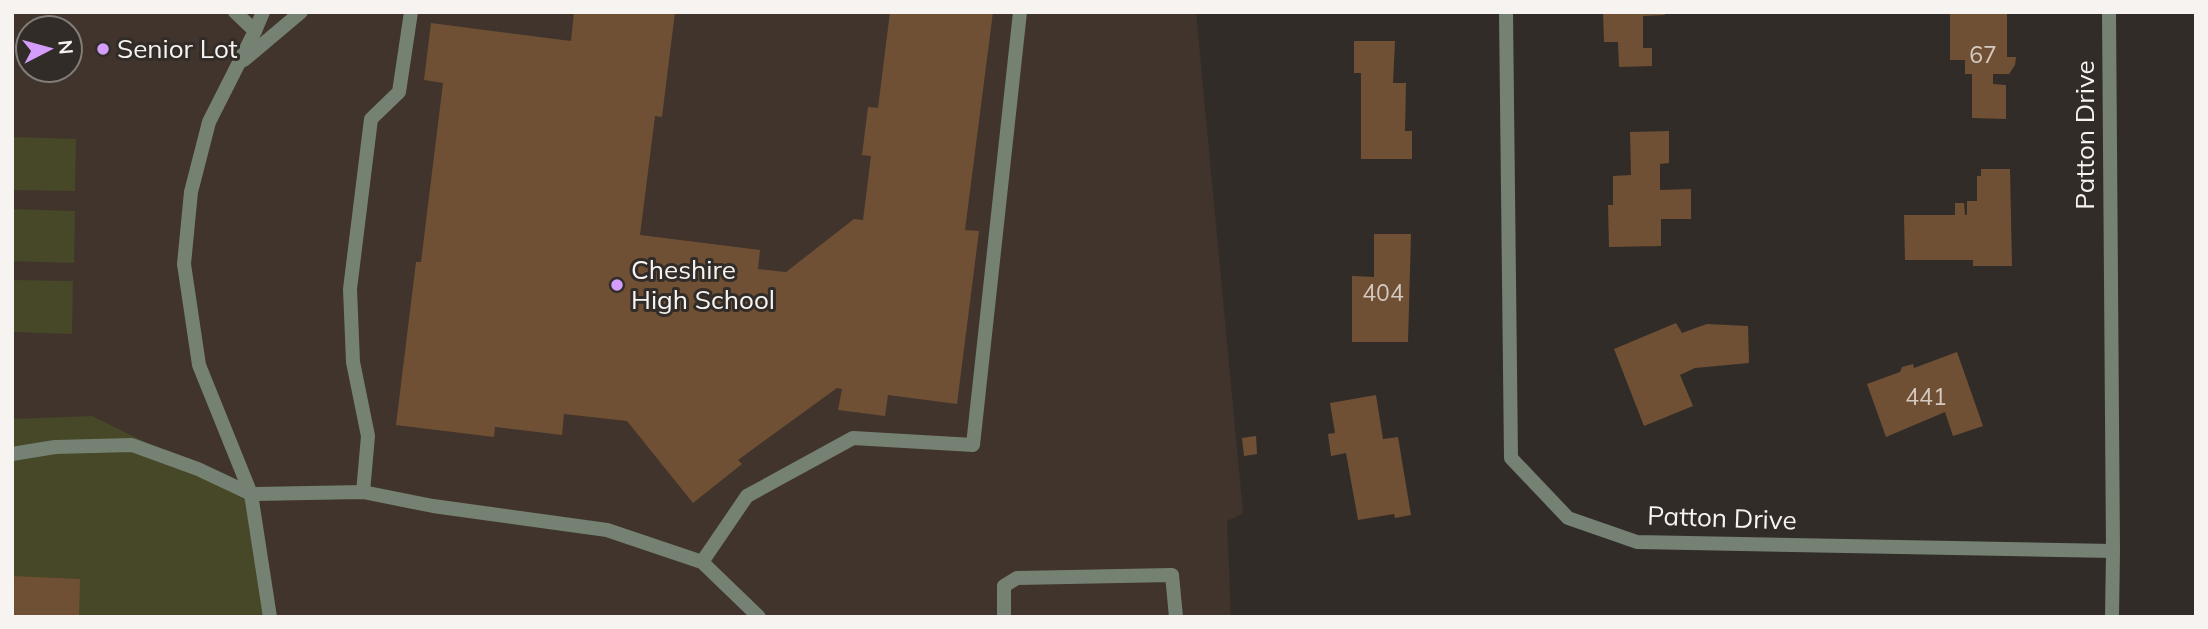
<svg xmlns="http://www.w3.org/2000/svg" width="2208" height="629" viewBox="0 0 2208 629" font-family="Mulish,sans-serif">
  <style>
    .built { fill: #40342d; fill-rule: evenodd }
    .green { fill: #464827 }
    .building { fill: #6f5034 }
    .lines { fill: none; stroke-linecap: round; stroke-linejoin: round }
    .service { stroke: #758172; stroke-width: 14 }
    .minor { stroke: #758172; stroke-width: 14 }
    .poi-dot { fill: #d49cfb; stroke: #322c28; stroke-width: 2.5 }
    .labels { text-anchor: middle; stroke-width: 6; stroke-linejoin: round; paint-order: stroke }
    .number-label { font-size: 23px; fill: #d5cac2 }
    .poi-label { font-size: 26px; fill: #f7f3f1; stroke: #322c28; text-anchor: start }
    .street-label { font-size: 26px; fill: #f7f3f1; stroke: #322c28 }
  </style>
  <rect width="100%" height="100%" fill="#322c28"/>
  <path class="built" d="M 12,12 L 1196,12 L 1243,513 L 1227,521 L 1231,617 L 12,617 ZM 28,28 L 70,28 L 70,70 L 28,70 Z"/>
  <g class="green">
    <path d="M 12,137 L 76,139 L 75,191 L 12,190 Z"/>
    <path d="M 12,209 L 75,211 L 74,263 L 12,261 Z"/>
    <path d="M 12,280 L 73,281 L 72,334 L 12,332 Z"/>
    <path d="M 92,416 L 251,494 L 270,617 L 12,617 L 12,419 Z"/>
  </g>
  <g class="building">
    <path d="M 574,12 L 675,12 L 662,117 L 655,116 L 640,235 L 760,250 L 758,269 L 786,272 L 854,219 L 863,220 L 871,156 L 862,155 L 868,107 L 878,108 L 890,12 L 993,12 L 965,230 L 979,231 L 957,404 L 888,395 L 885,416 L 838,410 L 842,389 L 837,388 L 738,460 L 742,464 L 693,503 L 627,421 L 564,414 L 562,435 L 495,427 L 494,437 L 396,425 L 416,262 L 421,262 L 443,83 L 424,80 L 431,23 L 571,41 Z"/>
    <path d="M 1603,12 L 1664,12 L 1665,15 L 1643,16 L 1643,48 L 1652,48 L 1652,66 L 1619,67 L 1618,42 L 1604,42 Z"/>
    <path d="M 1950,12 L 2007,12 L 2007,57 L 2016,57 L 2015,65 L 2009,74 L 1993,74 L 1993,84 L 2006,85 L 2006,119 L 1972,118 L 1972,74 L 1965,74 L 1965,60 L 1950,60 Z"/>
    <path d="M 1354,41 L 1395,41 L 1393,83 L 1406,83 L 1405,131 L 1412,131 L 1412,159 L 1361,159 L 1361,73 L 1354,73 Z"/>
    <path d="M 1669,131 L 1669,163 L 1660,164 L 1660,190 L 1691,189 L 1691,219 L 1661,219 L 1661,246 L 1609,247 L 1608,205 L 1613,205 L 1613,176 L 1631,175 L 1630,132 Z"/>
    <path d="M 1981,169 L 2010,169 L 2012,266 L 1973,266 L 1973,260 L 1905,260 L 1904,215 L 1955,215 L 1955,203 L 1964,203 L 1965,215 L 1967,215 L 1967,201 L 1977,201 L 1977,176 L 1981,176 Z"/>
    <path d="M 1374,234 L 1411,234 L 1408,342 L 1352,342 L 1352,276 L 1374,277 Z"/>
    <path d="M 1676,323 L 1682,333 L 1707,324 L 1748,326 L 1749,363 L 1695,368 L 1680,375 L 1693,406 L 1644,426 L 1614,349 Z"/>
    <path d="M 1957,352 L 1983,426 L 1953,436 L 1945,412 L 1886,437 L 1867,384 L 1900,372 L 1902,367 L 1913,364 L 1914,368 Z"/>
    <path d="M 1376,395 L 1383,439 L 1398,437 L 1411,515 L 1395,518 L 1394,514 L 1358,520 L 1346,453 L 1331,456 L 1328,434 L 1335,433 L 1330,403 Z"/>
    <path d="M 1256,436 L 1257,454 L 1244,456 L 1242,438 Z"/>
    <path d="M 12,576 L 80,579 L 79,617 L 12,617 Z"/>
  </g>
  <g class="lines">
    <g class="service">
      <path d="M 235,12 L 255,31 L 209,122 L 191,192 L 184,264 L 199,365 L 251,494 L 270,617"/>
      <path d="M 255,31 L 263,12"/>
      <path d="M 244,60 L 301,12"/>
      <path d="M 12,454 L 55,447 L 132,445 L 198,469 L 251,494 L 363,492 L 433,506 L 607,530 L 702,562 L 759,617"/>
      <path d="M 363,492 L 368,436 L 353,362 L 350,289 L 371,119 L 399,92 L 411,12"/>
      <path d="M 702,562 L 747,496 L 853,438 L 973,445 L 1020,12"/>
      <path d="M 1004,617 L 1004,586 L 1017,578 L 1172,575 L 1176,617"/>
    </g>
    <g class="minor">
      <path d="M 1506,12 L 1511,458 L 1568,518 L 1637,542 L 2113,551 L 2109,12"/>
      <path d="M 2112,617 L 2113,551"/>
    </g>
  </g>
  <g class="poi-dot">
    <circle cx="103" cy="49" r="7"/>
    <circle cx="617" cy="285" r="7"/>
  </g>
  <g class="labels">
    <g class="number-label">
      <text x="1983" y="63">67</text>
      <text x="1383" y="301">404</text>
      <text x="1926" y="405">441</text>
    </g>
    <g class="poi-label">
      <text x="117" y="58">Senior Lot</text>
      <text x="631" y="279">Cheshire<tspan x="631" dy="30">High School</tspan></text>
    </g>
    <g class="street-label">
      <text transform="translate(2085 135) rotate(-90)" y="9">Patton Drive</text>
      <text transform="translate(1722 518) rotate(2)" y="9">Patton Drive</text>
    </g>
  </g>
  <rect width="2208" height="629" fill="none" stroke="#f7f3f1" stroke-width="28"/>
  <g transform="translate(49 49) rotate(84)"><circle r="33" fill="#322c28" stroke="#817c78" stroke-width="2"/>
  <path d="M0-5L12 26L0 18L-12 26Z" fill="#d49cfb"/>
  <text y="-10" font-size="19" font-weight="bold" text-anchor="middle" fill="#f7f3f1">N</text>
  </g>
</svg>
